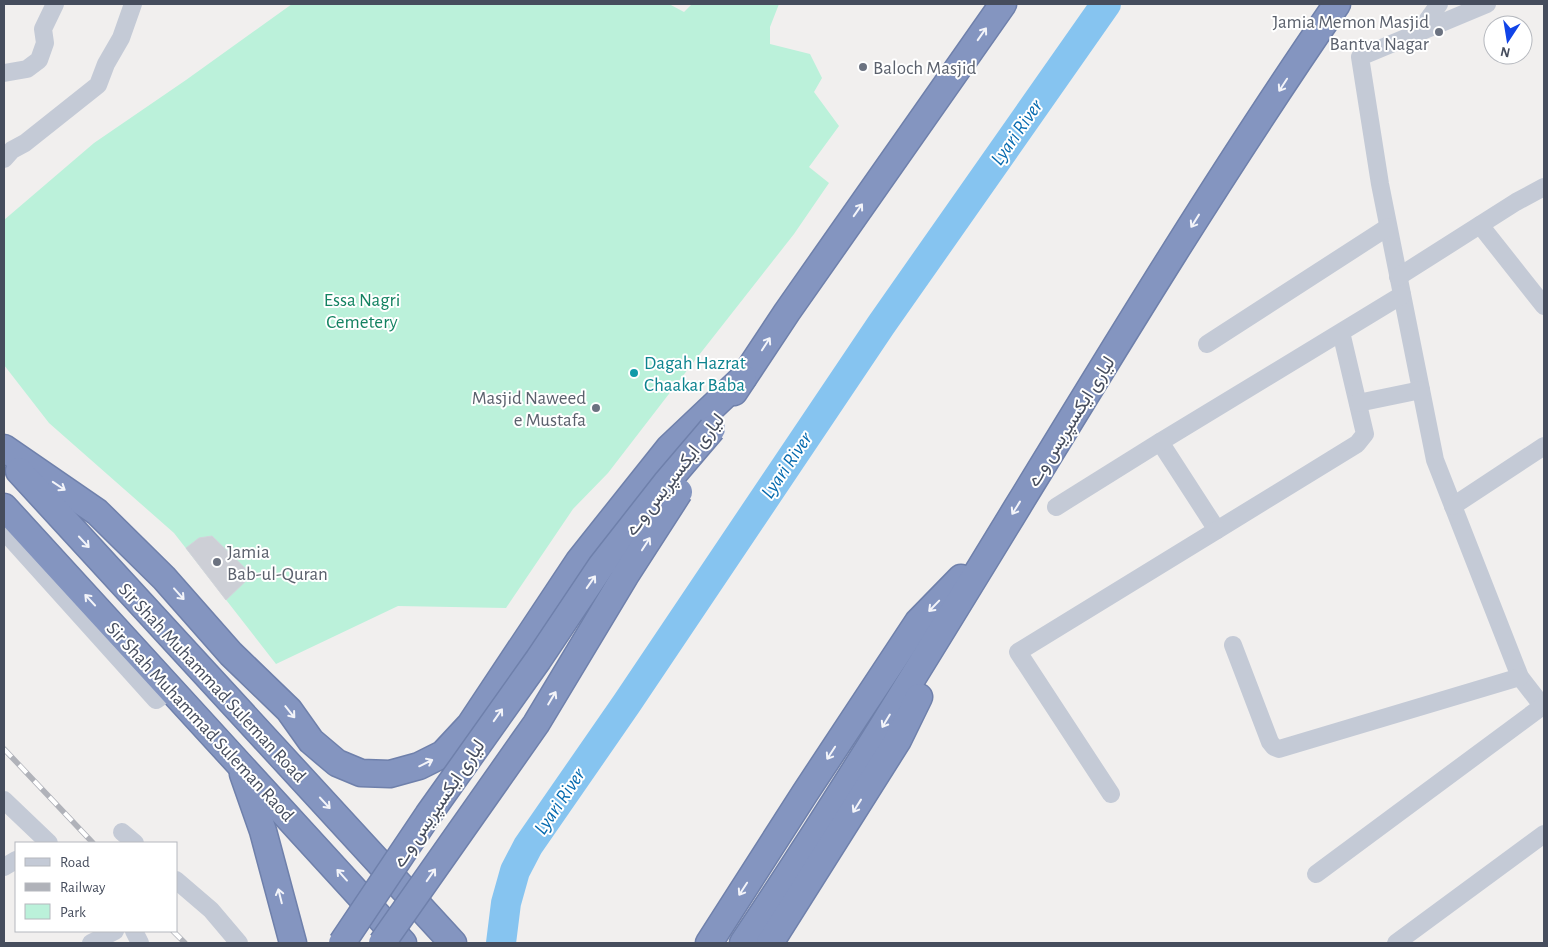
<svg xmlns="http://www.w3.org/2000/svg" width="1548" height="947" viewBox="0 0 1548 947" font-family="'Alegreya Sans',Vazirmatn,sans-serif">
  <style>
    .green { fill: #bbf1da }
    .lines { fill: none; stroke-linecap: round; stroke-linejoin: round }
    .river { stroke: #86c4f0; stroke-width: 30 }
    .building { fill: #cdcfd6; stroke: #d2d3da }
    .highway-casing { stroke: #6f80ab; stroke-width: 29 }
    .minor { stroke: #c4cad6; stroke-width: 18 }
    .highway { stroke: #8495c0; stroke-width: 26 }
    .rail-casing { stroke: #b0b2b9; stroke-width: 5.5 }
    .rail { stroke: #fff; stroke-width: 4; stroke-dasharray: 11; stroke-linecap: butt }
    .highway-bridge-casing { stroke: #6f80ab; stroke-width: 29; stroke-linecap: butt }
    .highway-bridge { stroke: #8495c0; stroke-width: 26 }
    .oneway { stroke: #f3f4f9 }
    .worship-dot { fill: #6b7280; stroke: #fff; stroke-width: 2 }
    .culture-dot { fill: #0f9aa8; stroke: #fff; stroke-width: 2 }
    .labels { text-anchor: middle; stroke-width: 4; stroke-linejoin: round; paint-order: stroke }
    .worship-label { font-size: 19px; fill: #5b616d; stroke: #fff; text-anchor: end }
    .park-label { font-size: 19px; fill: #138261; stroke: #fff }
    .culture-label { font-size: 19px; fill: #0d838f; stroke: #fff; text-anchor: start }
    .street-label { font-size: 19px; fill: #464d5d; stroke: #fff }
    .water-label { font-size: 20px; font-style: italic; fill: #066aaf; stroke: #fff }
  </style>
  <rect width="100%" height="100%" fill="#f1efee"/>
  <path class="green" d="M 292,4 L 669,4 L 684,12 L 692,4 L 779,4 L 770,27 L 770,44 L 810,54 L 822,78 L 814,92 L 839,126 L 809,167 L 829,183 L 794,234 L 692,364 L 608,473 L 573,509 L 506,608 L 398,606 L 276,664 L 174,533 L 49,423 L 4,365 L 4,220 L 94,143 L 186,80 Z"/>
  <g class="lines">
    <path class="river" d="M 501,943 L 506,903 L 515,871 L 528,846 L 627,703 L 881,325 L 1106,4"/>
  </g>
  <path class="building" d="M 212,536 L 252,575 L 226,600 L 186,548 L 199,538 Z"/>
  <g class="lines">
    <defs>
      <g id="highway">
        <path d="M 734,392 L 787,312 L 1003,4"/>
        <path d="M 4,448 L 97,512 L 164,578 L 231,654 L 289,710 L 311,741 L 337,763 L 361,773 L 390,774 L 419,766 L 443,754 L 470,725 L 579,561 L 669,448 L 743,378"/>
        <path d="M 19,471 L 453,943"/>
        <path d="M 4,507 L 403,943"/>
        <path d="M 243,774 L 263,831 L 293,943"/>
        <path d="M 709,943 L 805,793 L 918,622 L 961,578"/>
        <path d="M 743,943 C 949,635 1127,309 1337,4"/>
        <path d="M 770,943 L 898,740 L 919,697"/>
      </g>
    </defs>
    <use href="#highway" class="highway-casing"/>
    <g class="minor">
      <path d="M 1487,4 L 1360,57 L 1380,184 L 1435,460 L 1520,677 L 1544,708"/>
      <path d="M 1419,32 L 1439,4"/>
      <path d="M 4,73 L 27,69 L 39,60 L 45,43 L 43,29 L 55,4"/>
      <path d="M 4,159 L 12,150 L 25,143 L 98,85 L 106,64 L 121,38 L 133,4"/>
      <path d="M 1480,225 L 1544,306"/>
      <path d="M 1398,277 L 1516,202 L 1544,187"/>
      <path d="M 1341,332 L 1365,434 L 1357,444 L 1217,530 L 1160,442 L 1402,295"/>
      <path d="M 1207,344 L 1388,227"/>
      <path d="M 1358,403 L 1421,390"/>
      <path d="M 1453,506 L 1544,446"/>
      <path d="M 1056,507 L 1160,442"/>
      <path d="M 4,531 L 156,700 L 172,689"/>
      <path d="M 1233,645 L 1270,742 L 1274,747 L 1279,749 L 1520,677"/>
      <path d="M 1111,794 L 1018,652 L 1217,530"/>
      <path d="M 4,800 L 49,843"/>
      <path d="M 122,832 L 135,843"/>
      <path d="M 4,867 L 16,860"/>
      <path d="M 1316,874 L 1544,705"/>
      <path d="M 176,880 L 211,910 L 239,943"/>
      <path d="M 134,931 L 140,943"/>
      <path d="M 91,943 L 115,931"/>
      <path d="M 1396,943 L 1544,834"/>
    </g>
    <use href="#highway" class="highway"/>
    <defs>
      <g id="rail">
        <path d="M 4,749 L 93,843"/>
        <path d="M 173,931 L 185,943"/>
      </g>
    </defs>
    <use href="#rail" class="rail-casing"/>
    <use href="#rail" class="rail"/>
    <defs>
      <g id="highway-bridge">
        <path d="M 342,943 L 428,815 L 538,660 L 601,566 L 666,483 L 712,429"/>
        <path d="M 382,943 L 536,724 L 625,576 L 679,492"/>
      </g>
    </defs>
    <use href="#highway-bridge" class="highway-bridge-casing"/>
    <use href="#highway-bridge" class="highway-bridge"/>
  </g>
  <defs><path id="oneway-shaft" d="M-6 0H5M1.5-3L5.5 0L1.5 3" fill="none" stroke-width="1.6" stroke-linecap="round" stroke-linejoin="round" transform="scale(1.25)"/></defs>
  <g class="oneway">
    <use href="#oneway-shaft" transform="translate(982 34) rotate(-55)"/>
    <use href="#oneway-shaft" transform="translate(1283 85) rotate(123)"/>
    <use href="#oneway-shaft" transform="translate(858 210) rotate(-55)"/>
    <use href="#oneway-shaft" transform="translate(1195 221) rotate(122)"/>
    <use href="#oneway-shaft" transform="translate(766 344) rotate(-57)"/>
    <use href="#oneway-shaft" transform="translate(59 486) rotate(34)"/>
    <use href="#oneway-shaft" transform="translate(1016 508) rotate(122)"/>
    <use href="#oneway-shaft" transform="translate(84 542) rotate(47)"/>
    <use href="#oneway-shaft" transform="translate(646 544) rotate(-57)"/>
    <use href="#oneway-shaft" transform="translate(591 582) rotate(-55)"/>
    <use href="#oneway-shaft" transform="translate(179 594) rotate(48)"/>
    <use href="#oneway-shaft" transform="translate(90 600) rotate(-133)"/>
    <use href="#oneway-shaft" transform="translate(934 606) rotate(134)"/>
    <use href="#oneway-shaft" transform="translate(552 698) rotate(-59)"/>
    <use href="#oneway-shaft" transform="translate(290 712) rotate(51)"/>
    <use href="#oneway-shaft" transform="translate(498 715) rotate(-55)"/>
    <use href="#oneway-shaft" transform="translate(886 721) rotate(121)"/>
    <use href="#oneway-shaft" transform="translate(831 753) rotate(123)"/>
    <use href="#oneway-shaft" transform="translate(426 763) rotate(-26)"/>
    <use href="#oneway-shaft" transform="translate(325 803) rotate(47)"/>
    <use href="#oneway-shaft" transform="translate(857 806) rotate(122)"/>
    <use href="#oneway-shaft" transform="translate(342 875) rotate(-132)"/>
    <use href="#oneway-shaft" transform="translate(431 875) rotate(-55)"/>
    <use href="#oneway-shaft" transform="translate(743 889) rotate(123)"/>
    <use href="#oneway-shaft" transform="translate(280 896) rotate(-104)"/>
  </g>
  <g class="worship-dot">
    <circle cx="1439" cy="32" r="5"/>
    <circle cx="863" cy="67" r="5"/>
    <circle cx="596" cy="408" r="5"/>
    <circle cx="217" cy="562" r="5"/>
  </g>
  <circle class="culture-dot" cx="634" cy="373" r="5"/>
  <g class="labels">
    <g class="worship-label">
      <text x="1429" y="28">Jamia Memon Masjid<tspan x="1429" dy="22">Bantva Nagar</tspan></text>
      <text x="873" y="74" text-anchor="start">Baloch Masjid</text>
      <text x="586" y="404">Masjid Naweed<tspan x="586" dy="22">e Mustafa</tspan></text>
      <text x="227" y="558" text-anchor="start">Jamia<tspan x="227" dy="22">Bab-ul-Quran</tspan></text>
    </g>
    <g class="park-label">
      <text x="362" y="306">Essa Nagri<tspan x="362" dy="22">Cemetery</tspan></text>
    </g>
    <g class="culture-label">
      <text x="644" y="369">Dagah Hazrat<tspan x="644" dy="22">Chaakar Baba</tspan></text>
    </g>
    <g class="street-label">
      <text transform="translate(1070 421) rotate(-58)" y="7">لیاری ایکسپریس وے</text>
      <text transform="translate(674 474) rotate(-52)" y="7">لیاری ایکسپریس وے</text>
      <text transform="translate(213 682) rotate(47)" y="7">Sir Shah Muhammad Suleman Road</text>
      <text transform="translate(201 721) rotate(47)" y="7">Sir Shah Muhammad Suleman Raod</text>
      <text transform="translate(438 803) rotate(-56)" y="7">لیاری ایکسپریس وے</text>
    </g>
    <g class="water-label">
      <text transform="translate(1016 132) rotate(-55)" y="7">Lyari River</text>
      <text transform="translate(786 465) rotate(-56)" y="7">Lyari River</text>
      <text transform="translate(559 801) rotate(-56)" y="7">Lyari River</text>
    </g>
  </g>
  <rect width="1548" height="947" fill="none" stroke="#464d5d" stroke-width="10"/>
  <rect x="15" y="842" width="162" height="90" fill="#ffffff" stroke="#b5b8be"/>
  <rect x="25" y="858" width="25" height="8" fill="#c4cad6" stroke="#b5b8be"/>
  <text x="60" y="867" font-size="15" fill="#464d5d">Road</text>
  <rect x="25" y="883" width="25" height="8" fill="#b0b2b9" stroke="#b5b8be"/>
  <text x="60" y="892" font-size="15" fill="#464d5d">Railway</text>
  <rect x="25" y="904" width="25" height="15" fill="#bbf1da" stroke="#b5b8be"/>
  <text x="60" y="917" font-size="15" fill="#464d5d">Park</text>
  <g transform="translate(1508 40) rotate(192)"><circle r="24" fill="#ffffff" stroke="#b5b8be"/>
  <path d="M0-4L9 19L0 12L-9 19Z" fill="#1144e8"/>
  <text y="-8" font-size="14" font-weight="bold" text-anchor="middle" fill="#464d5d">N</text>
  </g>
</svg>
